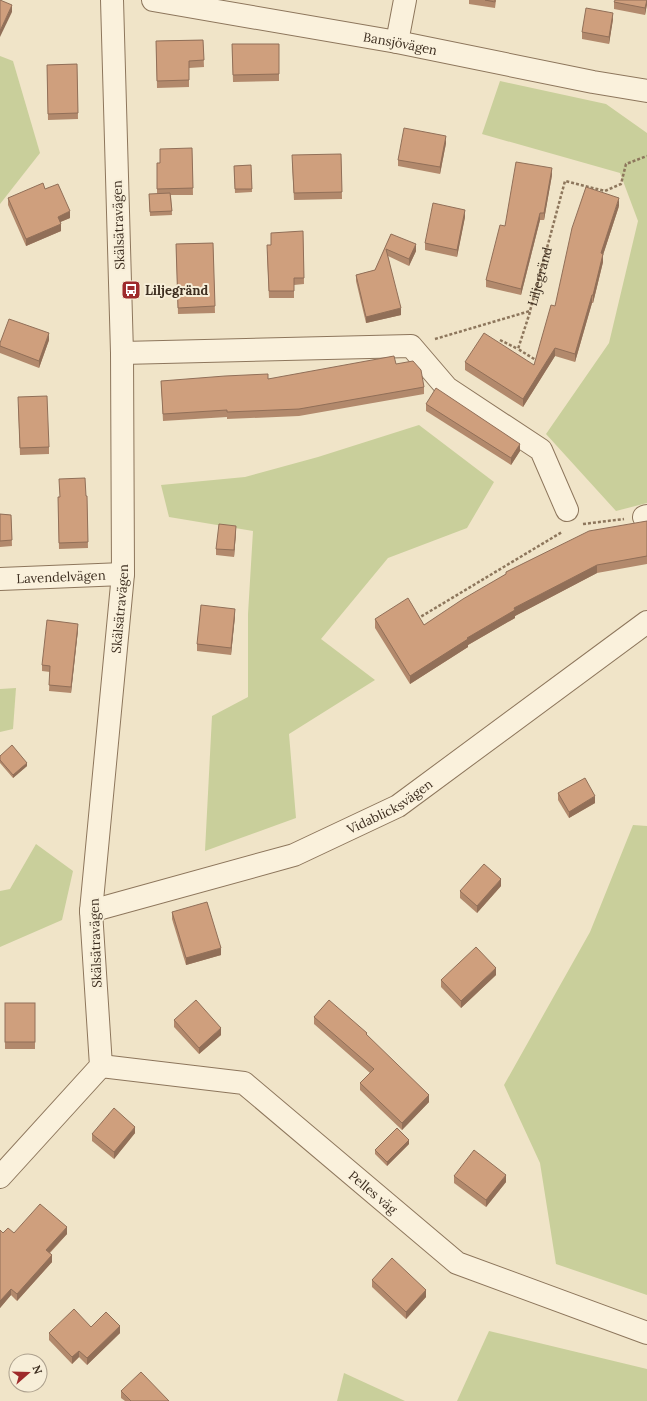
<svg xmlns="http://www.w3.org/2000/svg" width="647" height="1401" viewBox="0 0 647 1401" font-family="Lora,serif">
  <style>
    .green { fill: #c9cf9b }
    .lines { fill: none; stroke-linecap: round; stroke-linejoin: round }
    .minor-casing { stroke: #8d765c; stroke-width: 24 }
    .path { stroke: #8d765c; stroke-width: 2.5; stroke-dasharray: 3 2; stroke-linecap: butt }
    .minor { stroke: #faf1dc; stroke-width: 22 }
    .wall { fill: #b2896c }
    .shaded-wall { fill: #916f58 }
    .building { fill: #cf9f7d; stroke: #916f58 }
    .labels { text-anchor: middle; stroke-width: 4; stroke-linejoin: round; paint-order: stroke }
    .street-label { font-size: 13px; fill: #3d2e20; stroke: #f7eed8 }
    .poi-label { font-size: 13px; font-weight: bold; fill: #3d2e20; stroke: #f7eed8; text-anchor: start }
  </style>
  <rect width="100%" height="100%" fill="#f0e4c8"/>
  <g class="green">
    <path d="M 0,56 L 13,61 L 40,153 L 0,204 Z"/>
    <path d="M 500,81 L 606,104 L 647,133 L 647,503 L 616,511 L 546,434 L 609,343 L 638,221 L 620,173 L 482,134 Z"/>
    <path d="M 419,425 L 494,482 L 467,528 L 388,558 L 321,639 L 375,680 L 289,734 L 296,818 L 205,851 L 212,716 L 248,697 L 248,614 L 253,531 L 169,517 L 161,485 L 245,477 L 318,457 Z"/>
    <path d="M 16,688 L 13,729 L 0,732 L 0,689 Z"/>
    <path d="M 633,825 L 647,826 L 647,1295 L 556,1264 L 540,1163 L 504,1085 L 590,932 Z"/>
    <path d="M 36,844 L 73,871 L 62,920 L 0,947 L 0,891 L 10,889 Z"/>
    <path d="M 489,1331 L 647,1369 L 647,1401 L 457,1401 Z"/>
    <path d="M 344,1373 L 405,1401 L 337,1401 Z"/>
  </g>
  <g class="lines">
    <defs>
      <g id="minor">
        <path id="s2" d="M 153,0 L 397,42 L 593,82 L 647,91"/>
        <path d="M 397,42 L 405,0"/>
        <path d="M 122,353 L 411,346 L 447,388 L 541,450 L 567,510"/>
        <path d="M 644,517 L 647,516"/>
        <path id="s3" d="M 0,579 L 123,574"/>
        <path id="s4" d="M 91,911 L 294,855 L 398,806 L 647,622"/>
        <path id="s5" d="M 101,1066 L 244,1083 L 457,1263 L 647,1333"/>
        <path id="s6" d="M 0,1177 L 101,1066 L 91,911 L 123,574 L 122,353 L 112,0"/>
      </g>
    </defs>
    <use href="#minor" class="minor-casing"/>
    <g class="path">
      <path d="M 530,312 L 518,349 L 539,362"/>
      <path id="s1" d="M 435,339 L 530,311 L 565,181 L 605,191 L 621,184 L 626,164 L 647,156"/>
      <path d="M 500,340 L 518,349"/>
      <path d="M 583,524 L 624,519"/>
      <path d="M 417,619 L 562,532"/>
    </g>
    <use href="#minor" class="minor"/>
  </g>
  <g class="wall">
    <path d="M 469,0 L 496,0 L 495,8 L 469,4 Z"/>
    <path d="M 647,0 L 647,4 L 645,15 L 614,9 L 614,2 Z"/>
    <path d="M 613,19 L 609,44 L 582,39 L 582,32 Z"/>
    <path d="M 203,40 L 204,67 L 189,68 L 189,87 L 157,88 L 156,41 Z"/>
    <path d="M 232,44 L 279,44 L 279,81 L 233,82 Z"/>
    <path d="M 77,64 L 78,119 L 48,120 L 47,65 Z"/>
    <path d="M 446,143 L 440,174 L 398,166 L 398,160 Z"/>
    <path d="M 192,148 L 193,195 L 171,195 L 172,215 L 150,216 L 149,194 L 157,194 L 157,163 L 160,163 Z"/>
    <path d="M 341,154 L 342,199 L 294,200 L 292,162 Z"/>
    <path d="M 251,165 L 252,192 L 235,193 L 234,166 Z"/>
    <path d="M 552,175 L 544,220 L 540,220 L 521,295 L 486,287 L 486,280 L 505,226 Z"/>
    <path d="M 45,189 L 70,218 L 60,222 L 61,231 L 26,246 L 8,205 L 8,198 Z"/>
    <path d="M 619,206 L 603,255 L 603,262 L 593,303 L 592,303 L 575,362 L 555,356 L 523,407 L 465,370 L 465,362 L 534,365 L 555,306 Z"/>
    <path d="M 465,217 L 457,257 L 425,250 L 425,243 Z"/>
    <path d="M 303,231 L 304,284 L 294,285 L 294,298 L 269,298 L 267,252 L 271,245 Z"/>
    <path d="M 391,234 L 416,251 L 409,266 L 388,256 L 401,315 L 366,323 L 356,281 L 356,275 L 375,270 Z"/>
    <path d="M 213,243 L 215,313 L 178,314 L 176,244 Z"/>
    <path d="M 49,340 L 39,368 L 0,353 L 0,343 Z"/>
    <path d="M 396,364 L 424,387 L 424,394 L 299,416 L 227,419 L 227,417 L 163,421 L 161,381 L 268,379 Z"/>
    <path d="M 18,404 L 49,447 L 49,454 L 20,455 Z"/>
    <path d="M 426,404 L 520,451 L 511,465 L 426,411 Z"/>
    <path d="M 87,496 L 88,548 L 59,549 L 58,497 Z"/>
    <path d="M 0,514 L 11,515 L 12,546 L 0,547 Z"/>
    <path d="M 647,521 L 647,564 L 597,573 L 515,616 L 515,618 L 468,645 L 468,647 L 410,684 L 375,628 L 375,619 L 424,625 L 506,574 L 506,572 Z"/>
    <path d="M 236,532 L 234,557 L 216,555 L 216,549 Z"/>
    <path d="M 235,616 L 231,655 L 197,651 L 197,644 Z"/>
    <path d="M 78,630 L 71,693 L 49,691 L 50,672 L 42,671 L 42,665 Z"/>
    <path d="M 0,756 L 27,766 L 13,778 L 0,763 Z"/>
    <path d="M 558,793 L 595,803 L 569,818 L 558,800 Z"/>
    <path d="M 501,886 L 477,913 L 460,898 L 460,891 Z"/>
    <path d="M 172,912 L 221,955 L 186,965 L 172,919 Z"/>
    <path d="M 496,975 L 461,1008 L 441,987 L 441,980 Z"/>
    <rect x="5" y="1003" width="30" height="46"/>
    <path d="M 314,1017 L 367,1036 L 429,1102 L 402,1130 L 360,1090 L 360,1083 L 370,1073 L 314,1024 Z"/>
    <path d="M 174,1020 L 221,1035 L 199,1054 L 174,1027 Z"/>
    <path d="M 135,1133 L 114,1159 L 92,1141 L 92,1134 Z"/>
    <path d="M 409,1144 L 387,1166 L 375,1154 L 375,1150 Z"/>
    <path d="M 454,1176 L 506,1182 L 486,1207 L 454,1183 Z"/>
    <path d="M 0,1230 L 3,1233 L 67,1234 L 50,1253 L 52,1262 L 17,1301 L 11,1295 L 0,1308 Z"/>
    <path d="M 372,1280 L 426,1297 L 406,1319 L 372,1287 Z"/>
    <path d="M 91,1327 L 120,1333 L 87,1365 L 79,1357 L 72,1364 L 49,1340 L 49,1333 Z"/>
    <path d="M 121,1391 L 169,1401 L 125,1401 L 121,1398 Z"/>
  </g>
  <g class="shaded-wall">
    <path d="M 647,0 L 647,4 L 645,15 L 645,8 Z"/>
    <path d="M 12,5 L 12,12 L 0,37 L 0,31 Z"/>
    <path d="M 613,13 L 613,19 L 609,44 L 609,37 Z"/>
    <path d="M 446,136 L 446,143 L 440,174 L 440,167 Z"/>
    <path d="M 552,168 L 552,175 L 544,220 L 544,213 Z"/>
    <path d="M 619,198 L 619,206 L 603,255 L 603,262 L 593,303 L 593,295 L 601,253 Z"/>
    <path d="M 465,210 L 465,217 L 457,257 L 457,250 Z"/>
    <path d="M 70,211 L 70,218 L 58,223 L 58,217 Z"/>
    <path d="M 540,213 L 540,220 L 521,295 L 521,289 Z"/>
    <path d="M 61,224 L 61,231 L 26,246 L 26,239 Z"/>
    <path d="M 416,244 L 416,251 L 409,266 L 409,259 Z"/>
    <path d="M 592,295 L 592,303 L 575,362 L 575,354 Z"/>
    <path d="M 401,308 L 401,315 L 366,323 L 366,317 Z"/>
    <path d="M 49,333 L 49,340 L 39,368 L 39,361 Z"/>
    <path d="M 555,348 L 555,356 L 523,407 L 523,399 Z"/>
    <path d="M 520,444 L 520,451 L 511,465 L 511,458 Z"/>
    <path d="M 236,526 L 236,532 L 234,557 L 234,550 Z"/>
    <path d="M 597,565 L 597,573 L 515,616 L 515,618 L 468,645 L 468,647 L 410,684 L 410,676 L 467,638 L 514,608 Z"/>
    <path d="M 235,609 L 235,616 L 231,655 L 231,648 Z"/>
    <path d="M 78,624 L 78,630 L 71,693 L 71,687 Z"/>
    <path d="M 27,763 L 27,766 L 13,778 L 13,775 Z"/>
    <path d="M 595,796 L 595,803 L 569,818 L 569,812 Z"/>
    <path d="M 501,879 L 501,886 L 477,913 L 477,906 Z"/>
    <path d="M 221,948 L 221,955 L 186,965 L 186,958 Z"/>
    <path d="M 496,968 L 496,975 L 461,1008 L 461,1001 Z"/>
    <path d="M 221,1028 L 221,1035 L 199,1054 L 199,1048 Z"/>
    <path d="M 429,1095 L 429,1102 L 402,1130 L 402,1123 Z"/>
    <path d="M 135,1127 L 135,1133 L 114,1159 L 114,1152 Z"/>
    <path d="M 409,1140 L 409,1144 L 387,1166 L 387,1162 Z"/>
    <path d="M 506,1175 L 506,1182 L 486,1207 L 486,1200 Z"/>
    <path d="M 67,1227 L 67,1234 L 46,1256 L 46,1250 Z"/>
    <path d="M 52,1255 L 52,1262 L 17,1301 L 17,1294 Z"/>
    <path d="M 11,1289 L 11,1295 L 0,1308 L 0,1301 Z"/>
    <path d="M 426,1290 L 426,1297 L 406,1319 L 406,1312 Z"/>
    <path d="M 120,1326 L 120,1333 L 87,1365 L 87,1358 Z"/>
    <path d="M 79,1351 L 79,1357 L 72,1364 L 72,1357 Z"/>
  </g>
  <g class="building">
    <path d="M 0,0 L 12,5 L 0,31 Z"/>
    <path d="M 485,0 L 495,0 L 495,2 Z"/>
    <path d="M 615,0 L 647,0 L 645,8 L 614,2 Z"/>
    <path d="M 586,8 L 613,13 L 609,37 L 582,32 Z"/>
    <path d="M 203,40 L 204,60 L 189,61 L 189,80 L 157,81 L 156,41 Z"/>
    <path d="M 232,44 L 279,44 L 279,74 L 233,75 Z"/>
    <path d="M 77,64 L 78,113 L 48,114 L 47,65 Z"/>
    <path d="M 404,128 L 446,136 L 440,167 L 398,160 Z"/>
    <path d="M 192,148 L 193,188 L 157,189 L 157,163 L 160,163 L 160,149 Z"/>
    <path d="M 341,154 L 342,192 L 294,193 L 292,155 Z"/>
    <path d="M 516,162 L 552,168 L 544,213 L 540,213 L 521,289 L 486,280 L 500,225 L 505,226 Z"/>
    <path d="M 251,165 L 252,189 L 235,189 L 234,166 Z"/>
    <path d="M 43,183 L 45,189 L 58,184 L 70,211 L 58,217 L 61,224 L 26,239 L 8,198 Z"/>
    <path d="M 586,187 L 619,198 L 601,253 L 603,254 L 593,295 L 592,295 L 575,354 L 555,348 L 523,399 L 465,362 L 484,333 L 534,365 L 551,305 L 555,306 L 572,228 Z"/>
    <path d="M 170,193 L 172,211 L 150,212 L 149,194 Z"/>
    <path d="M 433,203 L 465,210 L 457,250 L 425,243 Z"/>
    <path d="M 303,231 L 304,278 L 294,278 L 294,291 L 269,291 L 267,245 L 271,245 L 271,233 Z"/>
    <path d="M 391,234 L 416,244 L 409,259 L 386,249 L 401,308 L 366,317 L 356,275 L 375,270 Z"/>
    <path d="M 213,243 L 215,306 L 178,308 L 176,244 Z"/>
    <path d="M 9,319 L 49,333 L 39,361 L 0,346 L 0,343 Z"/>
    <path d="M 394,356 L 396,364 L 413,361 L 421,370 L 424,387 L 299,409 L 227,412 L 227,410 L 163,414 L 161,381 L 225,376 L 268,374 L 268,379 Z"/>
    <path d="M 436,388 L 520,444 L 511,458 L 426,404 Z"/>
    <path d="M 47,396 L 49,447 L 20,448 L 18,397 Z"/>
    <path d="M 85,478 L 86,496 L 87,496 L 88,542 L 59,543 L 58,497 L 60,497 L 59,479 Z"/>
    <path d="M 0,514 L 11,515 L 12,540 L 0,541 Z"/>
    <path d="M 647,521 L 647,556 L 597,565 L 514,608 L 515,610 L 467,638 L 468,639 L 410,676 L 375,619 L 408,598 L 424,625 L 463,599 L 506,574 L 506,572 L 589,531 Z"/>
    <path d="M 219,524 L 236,526 L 234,550 L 216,549 Z"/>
    <path d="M 201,605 L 235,609 L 231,648 L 197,644 Z"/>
    <path d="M 47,620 L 78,624 L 71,687 L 49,685 L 50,666 L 42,665 Z"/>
    <path d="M 12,745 L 27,763 L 13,775 L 0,760 L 0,756 Z"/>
    <path d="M 585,778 L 595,796 L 569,812 L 558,793 Z"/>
    <path d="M 484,864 L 501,879 L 477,906 L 460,891 Z"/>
    <path d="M 207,902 L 221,948 L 186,958 L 172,912 Z"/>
    <path d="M 476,947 L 496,968 L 461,1001 L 441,980 Z"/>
    <path d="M 196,1000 L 221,1028 L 199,1048 L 174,1020 Z"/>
    <path d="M 329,1000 L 367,1033 L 366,1034 L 429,1095 L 402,1123 L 360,1083 L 374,1069 L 314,1017 Z"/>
    <rect x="5" y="1003" width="30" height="39"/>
    <path d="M 114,1108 L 135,1127 L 114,1152 L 92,1134 Z"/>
    <path d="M 397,1128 L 409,1140 L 387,1162 L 375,1150 Z"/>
    <path d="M 474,1150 L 506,1175 L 486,1200 L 454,1176 Z"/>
    <path d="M 40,1204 L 67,1227 L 46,1250 L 52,1255 L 17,1294 L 11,1289 L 0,1301 L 0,1230 L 3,1233 L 8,1228 L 14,1233 Z"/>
    <path d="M 392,1258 L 426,1290 L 406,1312 L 372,1280 Z"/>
    <path d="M 74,1309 L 91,1327 L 106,1312 L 120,1326 L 87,1358 L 79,1351 L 72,1357 L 49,1333 Z"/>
    <path d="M 141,1372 L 169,1401 L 131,1401 L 121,1391 Z"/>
  </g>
  <defs>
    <symbol id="bus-square" viewBox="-11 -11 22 22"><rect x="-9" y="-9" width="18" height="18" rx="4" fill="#9e2a2b" stroke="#f7eed8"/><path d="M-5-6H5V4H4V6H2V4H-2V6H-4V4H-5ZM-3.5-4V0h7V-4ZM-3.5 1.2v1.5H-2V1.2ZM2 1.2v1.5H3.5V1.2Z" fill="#fff"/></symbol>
  </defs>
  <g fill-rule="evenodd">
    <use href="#bus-square" x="120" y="279" width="22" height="22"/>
  </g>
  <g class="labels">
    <g class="street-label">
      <text dy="5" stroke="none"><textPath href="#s2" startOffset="251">Bansjövägen</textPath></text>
      <text transform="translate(118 225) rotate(-92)" y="5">Skälsätravägen</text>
      <text dy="5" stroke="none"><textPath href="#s1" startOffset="135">Liljegränd</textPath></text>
      <text dy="5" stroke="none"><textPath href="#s3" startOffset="61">Lavendelvägen</textPath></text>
      <text dy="5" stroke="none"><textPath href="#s6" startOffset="609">Skälsätravägen</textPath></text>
      <text dy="5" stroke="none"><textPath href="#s4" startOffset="318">Vidablicksvägen</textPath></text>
      <text transform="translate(95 943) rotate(-92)" y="5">Skälsätravägen</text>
      <text dy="5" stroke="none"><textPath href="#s5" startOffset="313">Pelles väg</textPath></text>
    </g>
    <g class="poi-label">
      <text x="145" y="295">Liljegränd</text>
    </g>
  </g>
  <g transform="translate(28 1373) rotate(70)"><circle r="19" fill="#f7eed8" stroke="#ada18e"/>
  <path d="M0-3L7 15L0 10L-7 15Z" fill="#9e2a2b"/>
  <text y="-6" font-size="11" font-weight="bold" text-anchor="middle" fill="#3d2e20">N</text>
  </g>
</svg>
